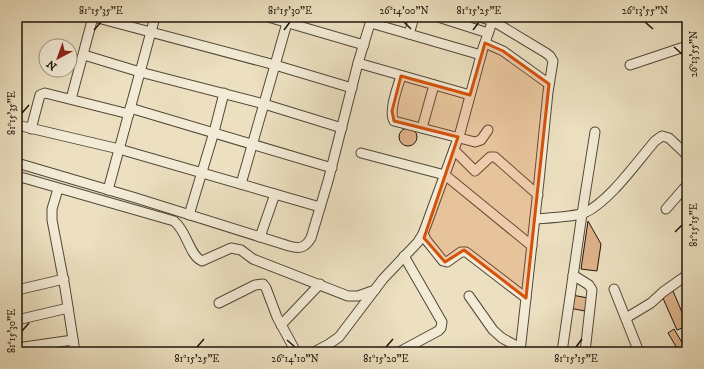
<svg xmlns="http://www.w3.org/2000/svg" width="704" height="369" viewBox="0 0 704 369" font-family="'IM FELL DW Pica',serif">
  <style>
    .building { fill: #dfb38b; stroke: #1f140b }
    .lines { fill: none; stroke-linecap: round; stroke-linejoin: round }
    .minor-casing { stroke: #524738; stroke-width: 11 }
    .minor { stroke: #f3ebd6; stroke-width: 9 }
    .marked { fill: #d4520c; fill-opacity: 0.2; stroke: #d4520c; stroke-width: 3; stroke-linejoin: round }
    .ticks { fill: none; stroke: #1f140b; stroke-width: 1.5 }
    .neatline { fill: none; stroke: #1f140b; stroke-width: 1.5 }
    .ticks-label { font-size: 10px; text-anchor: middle; fill: #1f140b }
  </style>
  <rect width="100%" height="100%" fill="#ece0c0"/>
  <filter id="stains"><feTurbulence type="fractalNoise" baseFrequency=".005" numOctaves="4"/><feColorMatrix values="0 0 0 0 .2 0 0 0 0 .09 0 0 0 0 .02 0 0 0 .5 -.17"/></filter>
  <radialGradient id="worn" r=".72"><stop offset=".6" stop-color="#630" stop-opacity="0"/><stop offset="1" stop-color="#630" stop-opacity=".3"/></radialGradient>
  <g class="building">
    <circle cx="408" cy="137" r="9"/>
    <path d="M 588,221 L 601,244 L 597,271 L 581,269 Z"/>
    <path d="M 673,291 L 687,324 L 687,326 L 677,330 L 662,296 Z"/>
    <path d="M 572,295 L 588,298 L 585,311 L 569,308 Z"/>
    <path d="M 674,329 L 684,346 L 678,350 L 668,333 Z"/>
  </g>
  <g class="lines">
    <defs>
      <g id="minor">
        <path d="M 94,17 L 275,65 L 352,88"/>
        <path d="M 268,17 L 364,45"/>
        <path d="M 438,17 L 488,33"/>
        <path d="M 480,17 L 493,21 L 546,53 L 550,56 L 553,61 L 548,92 L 539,181 L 520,352"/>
        <path d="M 371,23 L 481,55"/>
        <path d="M 409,34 L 414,17"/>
        <path d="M 485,43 L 503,51 L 549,84"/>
        <path d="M 84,55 L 140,72 L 264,104 L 342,128"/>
        <path d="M 358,63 L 470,95"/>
        <path d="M 630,65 L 687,46"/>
        <path d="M 401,76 C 398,86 388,112 394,121 L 475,142 L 481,140 L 488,130"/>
        <path d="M 71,99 L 93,17"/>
        <path d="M 130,108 L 332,168"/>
        <path d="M 17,125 L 119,149 L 320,207"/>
        <path d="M 422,128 L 434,85"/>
        <path d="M 31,129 L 40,95 L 45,93 L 129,114"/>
        <path d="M 454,150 L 475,171 L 490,157 L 495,157 L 538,195"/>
        <path d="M 361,153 L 445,175 L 532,246"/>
        <path d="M 17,163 L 136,198 L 289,246 C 300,249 305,248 311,238 L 328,181 L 358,63 L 372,17"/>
        <path d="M 17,176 L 174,221 C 187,231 189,255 202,261 L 231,248 L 241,250 L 253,259 L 348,296 L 358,296 L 375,290"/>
        <path d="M 241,184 L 287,23"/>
        <path d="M 58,189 L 52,209 L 52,220 L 65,288 L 75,352"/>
        <path d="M 108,190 L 155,17"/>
        <path d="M 666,209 L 686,186"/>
        <path d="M 189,215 L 214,132 L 224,93"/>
        <path d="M 535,219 C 547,218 573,217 584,213 C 608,203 637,162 655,141 L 662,136 L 669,138 L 687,155"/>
        <path d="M 423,234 L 427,241 L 443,261 L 447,262 L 461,252 L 466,252 L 526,298"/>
        <path d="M 260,237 L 275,194"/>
        <path d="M 573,275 L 589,285 L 592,290 L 585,352"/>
        <path d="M 614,289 L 639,352"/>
        <path d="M 17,290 L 64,279"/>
        <path d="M 469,296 L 493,330 L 502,338 L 520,348"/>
        <path d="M 219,303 L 255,285 L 263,284 L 266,288 L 277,317 L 296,352"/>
        <path d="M 626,318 L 651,303 L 663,292 L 687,275"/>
        <path d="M 17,320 L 68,308"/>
        <path d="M 281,325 L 320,284"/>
        <path d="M 17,348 L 73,340"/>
        <path d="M 314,352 L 329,344 L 339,337 L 383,279 L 418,242 L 423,234 L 460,133 L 483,48 L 494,17"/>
        <path d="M 399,352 L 438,331 L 441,328 L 442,322 L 404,256"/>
        <path d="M 562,352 L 582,214 L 595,132"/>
      </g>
    </defs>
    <use href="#minor" class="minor-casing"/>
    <use href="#minor" class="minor"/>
  </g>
  <path class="marked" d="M 485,43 L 503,51 L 549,84 L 526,298 L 464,250 L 445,262 L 424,238 L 458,137 L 394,121 L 392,111 L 401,76 L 470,95 Z"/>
  <path class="ticks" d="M 404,22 L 411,29M 645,22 L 653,29M 94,30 L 101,22M 284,30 L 290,22M 473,30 L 479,22M 674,47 L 682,54M 22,113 L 29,105M 675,232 L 682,225M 22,331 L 29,323M 287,340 L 295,347M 197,347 L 204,339M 386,347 L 393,339M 576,347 L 582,339"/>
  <rect width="704" height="369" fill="none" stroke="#ece0c0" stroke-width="44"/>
  <g transform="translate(58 58) rotate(221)"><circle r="19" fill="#f3ebd6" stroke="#9e9585"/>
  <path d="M0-3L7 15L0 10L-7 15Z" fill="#8f2418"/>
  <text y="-6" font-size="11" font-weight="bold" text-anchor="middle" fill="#1f140b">N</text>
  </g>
  <rect x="22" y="22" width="660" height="325" class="neatline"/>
  <g class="ticks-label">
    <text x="101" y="14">81°15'35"E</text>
    <text x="290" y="14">81°15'30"E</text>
    <text x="404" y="14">26°14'00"N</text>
    <text x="479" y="14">81°15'25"E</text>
    <text x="645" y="14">26°13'55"N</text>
    <text transform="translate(693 54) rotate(-90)" y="4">26°13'55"N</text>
    <text transform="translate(11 113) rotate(-90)" y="4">81°15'35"E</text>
    <text transform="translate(693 225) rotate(-90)" y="4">81°15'15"E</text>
    <text transform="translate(11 331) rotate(-90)" y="4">81°15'30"E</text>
    <text x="197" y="362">81°15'25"E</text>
    <text x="295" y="362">26°14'10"N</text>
    <text x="386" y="362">81°15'20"E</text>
    <text x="576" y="362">81°15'15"E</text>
  </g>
  <rect width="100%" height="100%" filter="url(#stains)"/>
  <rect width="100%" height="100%" fill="url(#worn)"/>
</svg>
